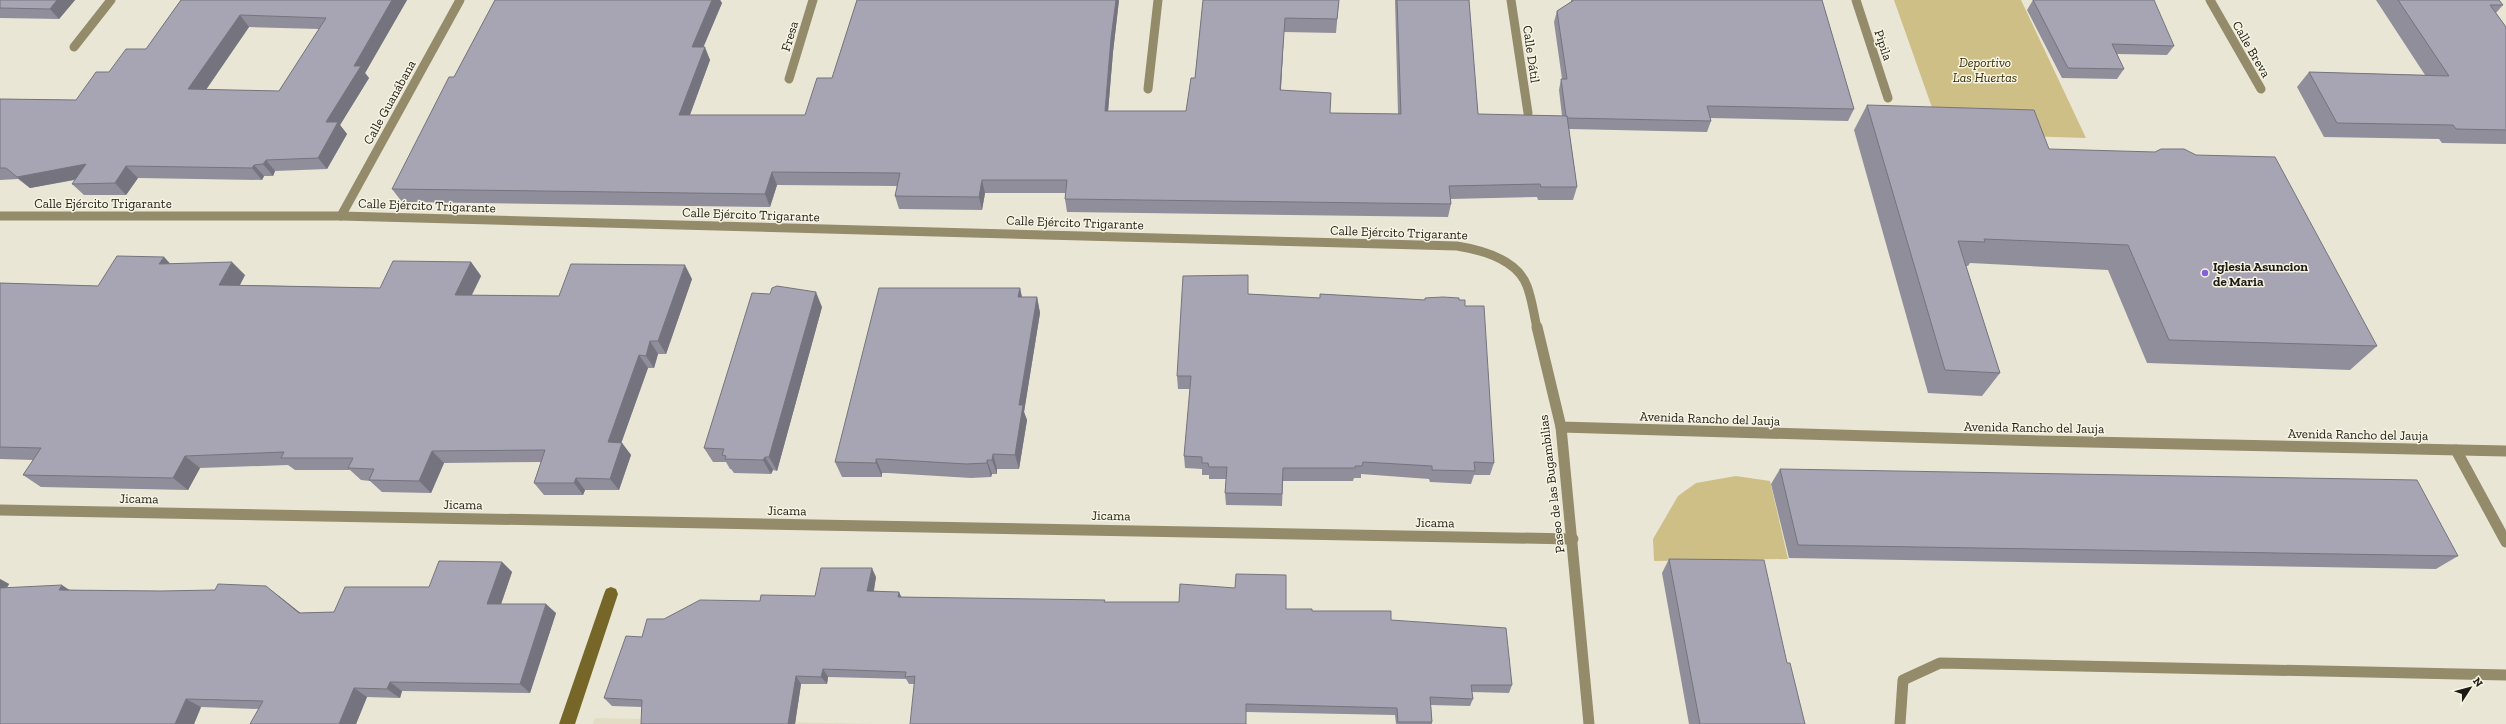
<svg xmlns="http://www.w3.org/2000/svg" width="2506" height="724" viewBox="0 0 2506 724" font-family="'Zilla Slab',serif">
  <style>
    .built { fill: #e2dcc4 }
    .green { fill: #cebf87 }
    .lines { fill: none; stroke-linecap: round; stroke-linejoin: round }
    .stream { fill: #766728; fill-rule: evenodd }
    .minor-far1 { stroke: #938b69; stroke-width: 9 }
    .minor { stroke: #938b69; stroke-width: 11 }
    .tertiary-far1 { stroke: #938b69; stroke-width: 9 }
    .tertiary { stroke: #938b69; stroke-width: 11 }
    .wall { fill: #908e9b; fill-rule: evenodd }
    .shaded-wall { fill: #75747e }
    .building { fill: #a7a5b4; stroke: #75747e; fill-rule: evenodd }
    .poi-dot { fill: #8361dc; stroke: #f8f4e3; stroke-width: 1.5 }
    .labels { text-anchor: middle; stroke-width: 3; stroke-linejoin: round; paint-order: stroke }
    .street-label { font-size: 13px; fill: #1c1a14; stroke: #f8f4e3 }
    .park-label { font-size: 13px; font-style: italic; fill: #352c06; stroke: #f8f4e3 }
    .poi-label { font-size: 13px; font-weight: bold; fill: #1c1a14; stroke: #f8f4e3; text-anchor: start }
  </style>
  <rect width="100%" height="100%" fill="#eae6d6"/>
  <path class="built" d="M 595,718 L 880,724 L 593,724 Z"/>
  <g class="green">
    <path d="M 1894,0 L 2021,0 L 2086,138 L 1941,133 Z"/>
    <path d="M 1736,476 L 1770,481 L 1788,559 L 1654,561 L 1653,539 L 1678,496 L 1696,483 Z"/>
  </g>
  <g class="lines">
    <path class="stream" d="M 611,587 L 616,589 L 618,594 L 575,724 L 559,724 L 604,594 L 606,589 Z"/>
    <g class="minor-far1">
      <path d="M 1511,0 L 1528,113"/>
      <path d="M 1856,0 L 1888,98"/>
      <path d="M 2210,0 L 2261,89"/>
      <path d="M 74,47 L 111,0"/>
      <path d="M 789,79 L 813,0"/>
      <path d="M 1148,89 L 1158,0"/>
      <path d="M 341,216 L 460,0"/>
    </g>
    <g class="minor">
      <path d="M 1561,427 L 1589,724"/>
      <path d="M 2456,450 L 2506,542"/>
      <path d="M 0,510 L 1573,539"/>
      <path d="M 1900,724 L 1903,680 L 1940,663 L 2506,675"/>
    </g>
    <path class="tertiary-far1" d="M 0,216 L 341,216 L 1457,246 C 1482,250 1517,259 1527,286 C 1532,299 1534,315 1537,328"/>
    <path class="tertiary" d="M 1537,327 L 1561,427 L 2042,441 L 2506,451"/>
  </g>
  <g class="wall">
    <path d="M 0,0 L 75,0 L 59,19 L 0,18 Z"/>
    <path d="M 181,0 L 407,0 L 365,73 L 369,78 L 340,125 L 347,134 L 327,169 L 275,171 L 273,176 L 264,176 L 262,180 L 138,178 L 126,195 L 84,195 L 72,184 L 75,180 L 30,188 L 18,179 L 0,180 L 0,99 L 76,100 L 146,49 ZM 249,27 L 319,29 L 279,91 L 206,90 Z"/>
    <path d="M 495,0 L 720,0 L 722,3 L 703,47 L 710,60 L 690,115 L 805,115 L 832,78 L 857,0 L 1119,0 L 1113,52 L 1108,111 L 1186,111 L 1195,78 L 1203,0 L 1339,0 L 1336,33 L 1284,32 L 1281,90 L 1330,113 L 1398,114 L 1395,0 L 1469,0 L 1478,114 L 1562,116 L 1559,90 L 1561,79 L 1562,79 L 1554,22 L 1557,11 L 1571,2 L 1571,0 L 1822,0 L 1854,109 L 1848,121 L 1710,118 L 1711,121 L 1707,132 L 1569,129 L 1577,187 L 1573,200 L 1538,200 L 1537,197 L 1450,199 L 1451,204 L 1448,217 L 1067,212 L 1065,199 L 1066,193 L 985,193 L 982,210 L 899,209 L 895,196 L 897,186 L 777,185 L 770,207 L 402,202 L 392,189 L 454,77 Z"/>
    <path d="M 2033,0 L 2174,46 L 2167,55 L 2117,54 L 2124,69 L 2117,79 L 2062,78 L 2027,10 Z"/>
    <path d="M 2376,0 L 2499,0 L 2503,5 L 2496,13 L 2506,27 L 2506,144 L 2442,143 L 2439,139 L 2324,137 L 2297,87 L 2309,72 L 2425,75 Z"/>
    <path d="M 1867,105 L 2049,149 L 2377,346 L 2350,370 L 2147,363 L 2108,270 L 1970,263 L 1968,266 L 1966,266 L 2000,373 L 1982,396 L 1928,393 L 1854,130 Z"/>
    <path d="M 164,257 L 170,264 L 245,275 L 240,285 L 380,288 L 471,262 L 481,276 L 472,295 L 559,296 L 692,279 L 666,354 L 658,354 L 654,368 L 648,368 L 621,443 L 622,443 L 631,455 L 619,490 L 585,490 L 583,495 L 544,495 L 534,483 L 541,462 L 444,463 L 431,493 L 382,492 L 370,481 L 361,480 L 350,470 L 295,470 L 288,465 L 200,468 L 188,490 L 41,487 L 23,475 L 33,460 L 0,459 L 0,283 L 98,286 Z"/>
    <path d="M 1020,288 L 1022,297 L 1037,297 L 1040,313 L 1024,412 L 1027,420 L 1019,469 L 997,469 L 997,474 L 992,474 L 991,477 L 971,478 L 888,473 L 882,473 L 882,477 L 842,477 L 835,462 Z"/>
    <path d="M 1248,294 L 1320,298 L 1320,294 L 1425,300 L 1425,298 L 1459,300 L 1465,306 L 1494,463 L 1490,475 L 1474,475 L 1471,484 L 1430,482 L 1429,479 L 1361,474 L 1361,478 L 1354,478 L 1353,481 L 1283,481 L 1282,506 L 1226,505 L 1225,493 L 1226,479 L 1209,479 L 1209,475 L 1202,475 L 1202,469 L 1185,468 L 1184,456 L 1190,389 L 1178,389 L 1177,376 Z"/>
    <path d="M 822,307 L 777,471 L 773,470 L 771,474 L 734,473 L 731,469 L 730,469 L 726,462 L 713,462 L 704,448 Z"/>
    <path d="M 1780,469 L 2458,556 L 2436,569 L 1789,558 L 1771,484 Z"/>
    <path d="M 1669,559 L 1787,663 L 1805,724 L 1689,724 L 1662,573 Z"/>
    <path d="M 502,562 L 512,572 L 501,604 L 556,613 L 530,693 L 402,691 L 400,698 L 367,697 L 356,724 L 250,724 L 259,709 L 201,707 L 194,724 L 0,724 L 0,579 L 9,584 L 7,588 L 279,596 L 300,613 L 334,612 L 429,587 Z"/>
    <path d="M 876,577 L 874,591 L 902,597 L 1105,602 L 1286,609 L 1391,620 L 1512,685 L 1509,693 L 1472,692 L 1473,699 L 1470,706 L 1431,705 L 1432,722 L 1432,724 L 1396,724 L 1395,715 L 1247,712 L 914,684 L 909,684 L 906,679 L 828,677 L 827,684 L 801,684 L 795,724 L 641,724 L 642,707 L 612,706 L 604,698 L 642,637 L 664,619 L 760,601 L 815,596 Z"/>
  </g>
  <g class="shaded-wall">
    <path d="M 57,0 L 75,0 L 59,19 L 50,9 Z"/>
    <path d="M 392,0 L 407,0 L 365,73 L 369,78 L 340,125 L 347,134 L 327,169 L 318,158 L 326,122 L 354,66 Z"/>
    <path d="M 712,0 L 720,0 L 722,3 L 698,60 L 692,47 Z"/>
    <path d="M 1116,0 L 1119,0 L 1113,52 L 1107,124 L 1105,111 L 1111,38 Z"/>
    <path d="M 240,15 L 249,27 L 198,101 L 188,89 Z"/>
    <path d="M 1285,18 L 1284,32 L 1280,103 L 1280,90 Z"/>
    <path d="M 705,47 L 710,60 L 685,128 L 679,115 Z"/>
    <path d="M 266,160 L 275,171 L 273,176 L 263,164 Z"/>
    <path d="M 86,164 L 98,175 L 30,188 L 17,177 Z"/>
    <path d="M 254,165 L 264,176 L 262,180 L 252,168 Z"/>
    <path d="M 126,166 L 138,178 L 126,195 L 115,183 Z"/>
    <path d="M 772,172 L 777,185 L 770,207 L 765,194 Z"/>
    <path d="M 982,180 L 985,193 L 982,210 L 979,197 Z"/>
    <path d="M 164,257 L 177,271 L 159,264 Z"/>
    <path d="M 232,262 L 245,275 L 233,298 L 219,285 Z"/>
    <path d="M 471,262 L 481,276 L 465,308 L 455,295 Z"/>
    <path d="M 685,265 L 692,279 L 666,354 L 658,341 Z"/>
    <path d="M 1020,288 L 1023,303 L 1018,297 Z"/>
    <path d="M 816,292 L 822,307 L 777,471 L 769,457 Z"/>
    <path d="M 1037,297 L 1040,313 L 1024,412 L 1027,420 L 1019,469 L 1015,455 L 1019,405 Z"/>
    <path d="M 650,341 L 658,354 L 654,368 L 646,356 Z"/>
    <path d="M 639,355 L 648,368 L 617,455 L 608,442 Z"/>
    <path d="M 622,443 L 631,455 L 619,490 L 610,479 Z"/>
    <path d="M 432,451 L 444,463 L 431,493 L 419,481 Z"/>
    <path d="M 993,454 L 997,469 L 997,474 L 992,460 Z"/>
    <path d="M 185,456 L 200,468 L 188,490 L 173,478 Z"/>
    <path d="M 765,457 L 773,470 L 771,474 L 763,460 Z"/>
    <path d="M 876,459 L 882,473 L 882,477 L 876,463 Z"/>
    <path d="M 987,460 L 992,474 L 991,477 L 987,463 Z"/>
    <path d="M 576,478 L 585,490 L 583,495 L 574,483 Z"/>
    <path d="M 502,562 L 512,572 L 498,613 L 487,604 Z"/>
    <path d="M 872,568 L 876,577 L 872,599 L 867,591 Z"/>
    <path d="M 0,579 L 9,584 L 0,598 Z"/>
    <path d="M 62,585 L 77,595 L 59,590 Z"/>
    <path d="M 266,586 L 279,596 L 312,622 L 299,613 Z"/>
    <path d="M 899,592 L 903,600 L 898,597 Z"/>
    <path d="M 546,604 L 556,613 L 530,693 L 520,684 Z"/>
    <path d="M 823,669 L 828,677 L 827,684 L 821,677 Z"/>
    <path d="M 796,676 L 801,684 L 795,724 L 788,724 Z"/>
    <path d="M 390,682 L 402,691 L 400,698 L 387,689 Z"/>
    <path d="M 354,688 L 367,697 L 356,724 L 339,724 Z"/>
    <path d="M 186,699 L 201,707 L 194,724 L 175,724 Z"/>
  </g>
  <g class="building">
    <path d="M 0,0 L 57,0 L 50,9 L 0,8 Z"/>
    <path d="M 181,0 L 392,0 L 354,66 L 361,66 L 326,122 L 338,122 L 318,158 L 266,160 L 263,164 L 254,165 L 252,168 L 126,166 L 115,183 L 72,184 L 86,164 L 17,177 L 6,168 L 0,168 L 0,99 L 76,100 L 96,72 L 109,72 L 126,49 L 146,49 ZM 240,15 L 326,18 L 279,91 L 188,89 Z"/>
    <path d="M 495,0 L 712,0 L 692,47 L 705,47 L 679,115 L 805,115 L 817,78 L 832,78 L 857,0 L 1116,0 L 1111,38 L 1105,111 L 1186,111 L 1191,78 L 1195,78 L 1203,0 L 1339,0 L 1337,19 L 1285,18 L 1280,90 L 1331,93 L 1330,113 L 1401,114 L 1397,0 L 1469,0 L 1478,114 L 1567,116 L 1577,187 L 1541,187 L 1540,184 L 1449,186 L 1451,204 L 1065,199 L 1067,180 L 982,180 L 979,197 L 895,196 L 900,173 L 772,172 L 765,194 L 392,189 L 449,77 L 454,77 Z"/>
    <path d="M 1574,0 L 1822,0 L 1854,109 L 1707,106 L 1711,121 L 1568,118 L 1567,116 L 1566,116 L 1561,79 L 1567,79 L 1557,11 Z"/>
    <path d="M 2033,0 L 2154,0 L 2174,46 L 2112,44 L 2124,69 L 2068,68 Z"/>
    <path d="M 2398,0 L 2499,0 L 2503,5 L 2490,5 L 2506,27 L 2506,130 L 2456,129 L 2453,125 L 2337,123 L 2309,72 L 2449,76 Z"/>
    <path d="M 1867,105 L 2034,110 L 2049,149 L 2155,152 L 2161,149 L 2184,149 L 2196,155 L 2275,157 L 2377,346 L 2169,340 L 2128,245 L 1984,239 L 1985,242 L 1958,241 L 2000,373 L 1945,370 Z"/>
    <path d="M 117,256 L 164,257 L 159,264 L 232,262 L 219,285 L 380,288 L 393,261 L 471,262 L 455,295 L 559,296 L 571,264 L 685,265 L 658,341 L 650,341 L 646,356 L 639,355 L 608,442 L 622,443 L 610,479 L 576,478 L 574,483 L 534,483 L 545,450 L 432,451 L 419,481 L 369,480 L 374,469 L 348,468 L 353,458 L 281,458 L 284,452 L 185,456 L 173,478 L 23,475 L 41,448 L 0,447 L 0,283 L 98,286 Z"/>
    <path d="M 1248,275 L 1248,294 L 1320,298 L 1320,294 L 1425,300 L 1425,298 L 1443,297 L 1459,298 L 1459,300 L 1465,300 L 1465,306 L 1484,306 L 1494,463 L 1474,462 L 1475,471 L 1432,470 L 1432,466 L 1363,462 L 1362,466 L 1355,466 L 1355,468 L 1283,468 L 1282,494 L 1225,493 L 1227,467 L 1209,467 L 1208,463 L 1202,463 L 1202,457 L 1184,456 L 1191,376 L 1177,376 L 1183,276 Z"/>
    <path d="M 777,286 L 816,292 L 769,457 L 765,457 L 763,460 L 725,459 L 726,456 L 722,455 L 724,449 L 704,448 L 752,293 L 770,294 L 772,288 Z"/>
    <path d="M 879,288 L 1020,288 L 1018,297 L 1037,297 L 1019,405 L 1023,405 L 1015,455 L 993,454 L 992,460 L 987,460 L 987,463 L 966,464 L 881,459 L 876,459 L 876,463 L 835,462 Z"/>
    <path d="M 1780,469 L 2417,480 L 2458,556 L 1798,545 Z"/>
    <path d="M 1669,559 L 1764,560 L 1787,663 L 1790,663 L 1805,724 L 1700,724 Z"/>
    <path d="M 439,561 L 502,562 L 487,604 L 546,604 L 520,684 L 390,682 L 387,689 L 354,688 L 339,724 L 250,724 L 263,701 L 186,699 L 175,724 L 0,724 L 0,588 L 62,585 L 59,590 L 161,591 L 215,590 L 218,584 L 266,586 L 299,613 L 334,612 L 345,587 L 429,587 Z"/>
    <path d="M 821,568 L 872,568 L 867,591 L 899,592 L 898,597 L 1105,600 L 1104,602 L 1179,602 L 1180,584 L 1235,588 L 1236,574 L 1286,575 L 1286,609 L 1312,609 L 1312,611 L 1391,611 L 1391,620 L 1506,628 L 1512,685 L 1471,685 L 1473,699 L 1430,697 L 1432,722 L 1398,722 L 1397,708 L 1246,704 L 1246,724 L 910,724 L 915,676 L 905,677 L 906,672 L 823,669 L 821,677 L 796,676 L 788,724 L 641,724 L 642,700 L 604,698 L 626,636 L 642,637 L 647,619 L 664,619 L 700,600 L 760,601 L 761,595 L 815,596 Z"/>
  </g>
  <circle class="poi-dot" cx="2205" cy="273" r="4"/>
  <g class="labels">
    <g class="street-label">
      <text transform="translate(789 36) rotate(-73)" y="5">Fresa</text>
      <text transform="translate(1884 45) rotate(72)" y="5">Pipila</text>
      <text transform="translate(2252 49) rotate(60)" y="5">Calle Breva</text>
      <text transform="translate(1532 54) rotate(82)" y="5">Calle Dátil</text>
      <text transform="translate(389 102) rotate(-61)" y="5">Calle Guanábana</text>
      <text x="103" y="208">Calle Ejército Trigarante</text>
      <text transform="translate(427 205) rotate(2)" y="5">Calle Ejército Trigarante</text>
      <text transform="translate(751 214) rotate(2)" y="5">Calle Ejército Trigarante</text>
      <text transform="translate(1075 222) rotate(2)" y="5">Calle Ejército Trigarante</text>
      <text transform="translate(1399 232) rotate(2)" y="5">Calle Ejército Trigarante</text>
      <text transform="translate(1710 418) rotate(2)" y="5">Avenida Rancho del Jauja</text>
      <text transform="translate(2034 427) rotate(1)" y="5">Avenida Rancho del Jauja</text>
      <text transform="translate(2358 434) rotate(1)" y="5">Avenida Rancho del Jauja</text>
      <text transform="translate(1551 484) rotate(-97)" y="5">Paseo de las Bugambilias</text>
      <text transform="translate(139 498) rotate(1)" y="5">Jicama</text>
      <text transform="translate(463 504) rotate(1)" y="5">Jicama</text>
      <text transform="translate(787 510) rotate(1)" y="5">Jicama</text>
      <text transform="translate(1111 515) rotate(1)" y="5">Jicama</text>
      <text transform="translate(1435 522) rotate(1)" y="5">Jicama</text>
    </g>
    <g class="park-label">
      <text x="1985" y="67">Deportivo<tspan x="1985" dy="15">Las Huertas</tspan></text>
    </g>
    <g class="poi-label">
      <text x="2213" y="271">Iglesia Asuncion<tspan x="2213" dy="15">de Maria</tspan></text>
    </g>
  </g>
  <g transform="translate(2470 688) rotate(54)" stroke="#f8f4e3" stroke-width="3" paint-order="stroke">
  <path d="M0-3L7 15L0 10L-7 15Z" fill="#1c1a14"/>
  <text y="-6" font-size="11" font-weight="bold" text-anchor="middle" fill="#1c1a14">N</text>
  </g>
</svg>
